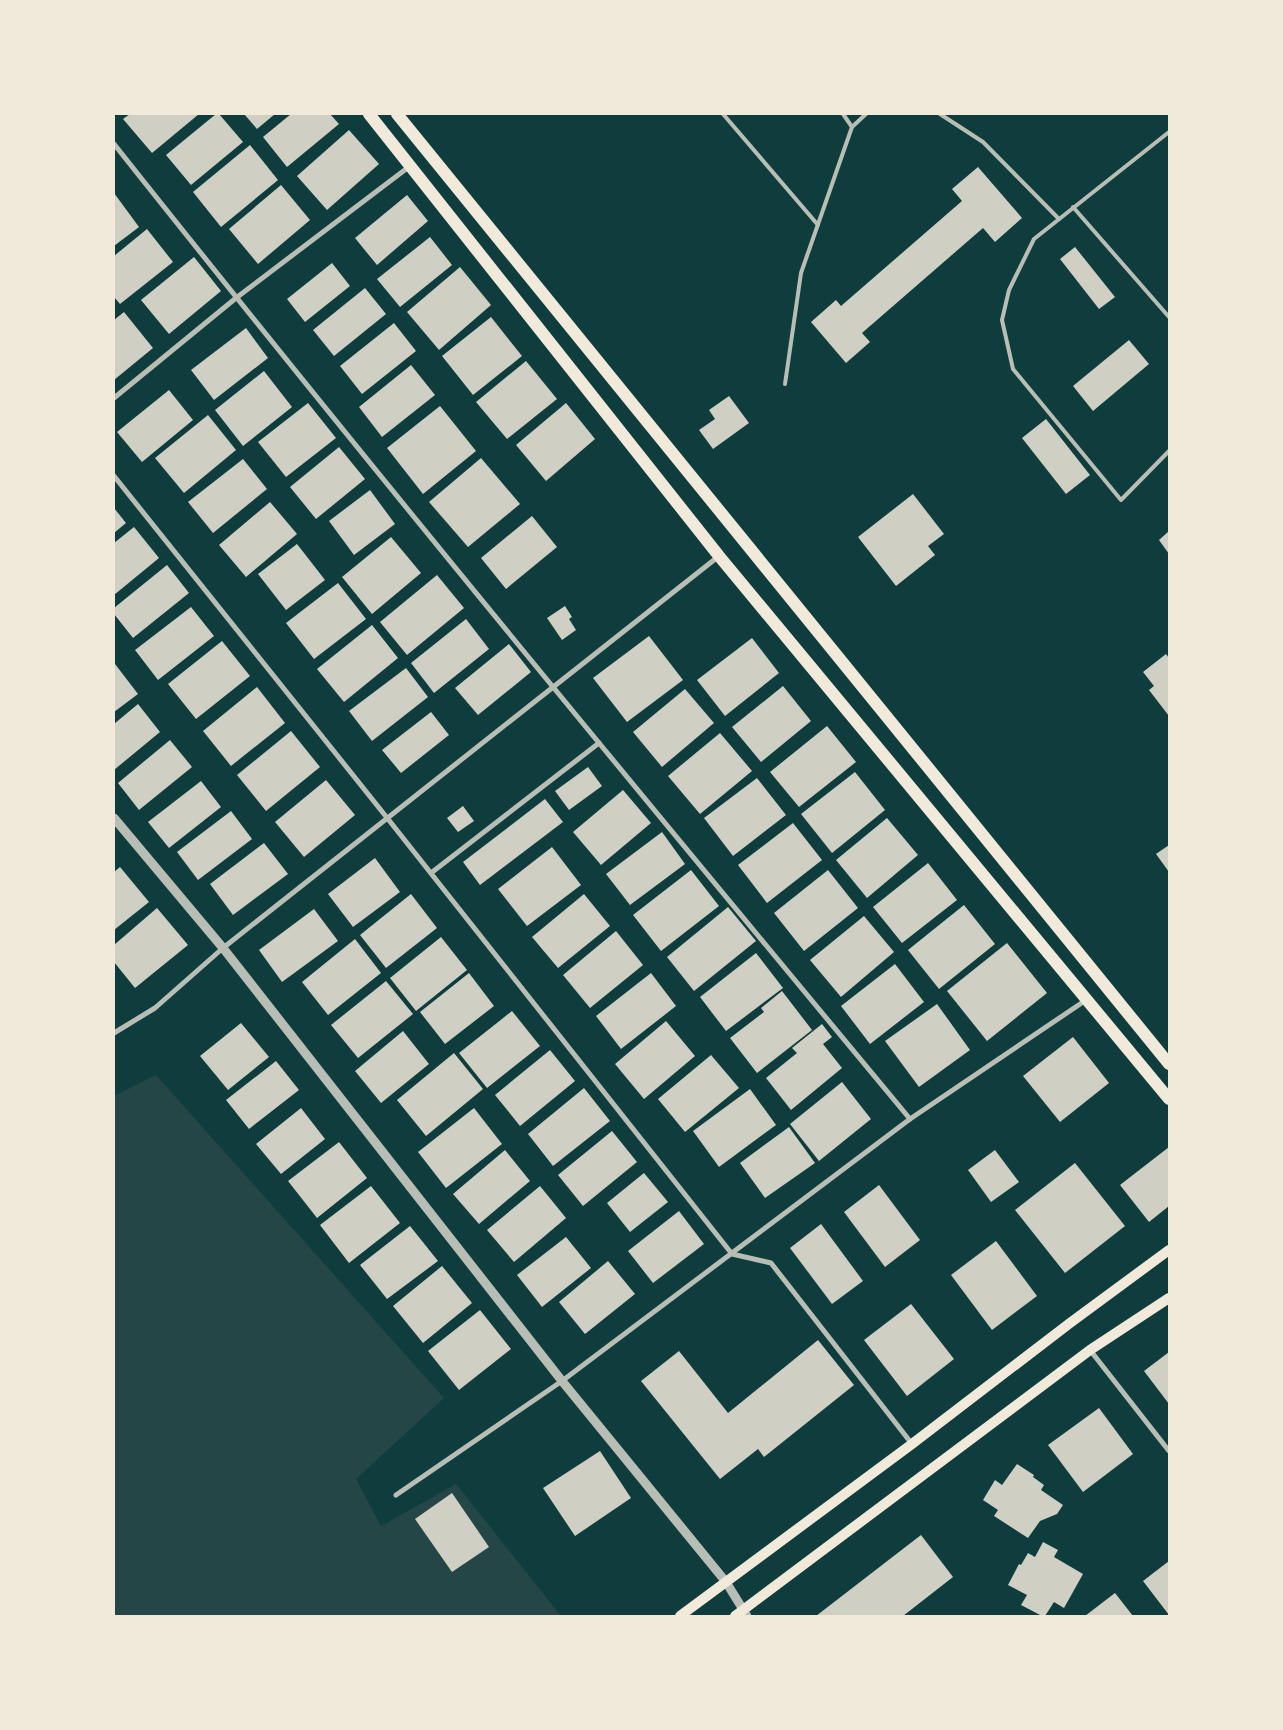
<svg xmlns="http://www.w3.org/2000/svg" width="1283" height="1730" viewBox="0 0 1283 1730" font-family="'Noto Sans',sans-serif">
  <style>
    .green { fill: #244646 }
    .building { fill: #cfcfc3 }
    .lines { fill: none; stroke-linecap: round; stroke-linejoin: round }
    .service { stroke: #b8beb3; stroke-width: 4 }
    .minor { stroke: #b8beb3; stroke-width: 5 }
    .tertiary { stroke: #b8beb3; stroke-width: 9 }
    .secondary { stroke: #f1e9da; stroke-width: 10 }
    .primary { stroke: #f1e9da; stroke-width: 12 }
  </style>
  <rect width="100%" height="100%" fill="#0f3d3e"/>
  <path class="green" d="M 156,1075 L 444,1398 L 356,1479 L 381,1526 L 456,1484 L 561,1616 L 114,1616 L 114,1096 Z"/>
  <g class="building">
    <path d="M 130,114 L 199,114 L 152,153 L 123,119 Z"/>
    <path d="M 216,114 L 219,114 L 243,142 L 191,185 L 166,155 Z"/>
    <path d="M 244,114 L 275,114 L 257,129 Z"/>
    <path d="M 291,114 L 330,114 L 339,124 L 287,167 L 263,137 Z"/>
    <path d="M 349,130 L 379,164 L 327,210 L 297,176 Z"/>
    <path d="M 250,145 L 278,180 L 221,227 L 193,192 Z"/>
    <path d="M 978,167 L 1022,218 L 995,242 L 983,228 L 862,333 L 870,342 L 846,363 L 811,322 L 836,300 L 841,306 L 962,201 L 952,189 Z"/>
    <path d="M 281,185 L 310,220 L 258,264 L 229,229 Z"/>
    <path d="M 114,193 L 139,227 L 114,246 Z"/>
    <path d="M 407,195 L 428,221 L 377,265 L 355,238 Z"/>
    <path d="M 147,229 L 173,262 L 120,304 L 114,297 L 114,256 Z"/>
    <path d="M 430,237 L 452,265 L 400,307 L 377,279 Z"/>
    <path d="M 1075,247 L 1115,297 L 1099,309 L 1060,259 Z"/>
    <path d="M 194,257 L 221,291 L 169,334 L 141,300 Z"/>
    <path d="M 332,263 L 350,286 L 305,322 L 287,299 Z"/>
    <path d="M 460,267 L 491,305 L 439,350 L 407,312 Z"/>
    <path d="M 365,288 L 386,314 L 334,356 L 313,330 Z"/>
    <path d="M 124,312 L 153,348 L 114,380 L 114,320 Z"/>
    <path d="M 491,317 L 522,356 L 473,395 L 442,356 Z"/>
    <path d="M 394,323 L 416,351 L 362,394 L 340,366 Z"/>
    <path d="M 246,328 L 268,358 L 214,400 L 191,370 Z"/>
    <path d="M 1129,340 L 1149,364 L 1093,411 L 1073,386 Z"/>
    <path d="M 526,361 L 557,399 L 507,439 L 476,402 Z"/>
    <path d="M 411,365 L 435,395 L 382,437 L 359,407 Z"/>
    <path d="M 264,371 L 292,407 L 243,446 L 215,410 Z"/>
    <path d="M 169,390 L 193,420 L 142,462 L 117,432 Z"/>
    <path d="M 729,396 L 749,423 L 713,449 L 699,430 L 715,419 L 709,410 Z"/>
    <path d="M 308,403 L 336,438 L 286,477 L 258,442 Z"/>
    <path d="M 566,403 L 595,439 L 546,481 L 516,445 Z"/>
    <path d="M 440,406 L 476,451 L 423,494 L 387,448 Z"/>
    <path d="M 208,415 L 236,450 L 184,493 L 155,458 Z"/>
    <path d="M 1046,419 L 1090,475 L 1066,494 L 1022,438 Z"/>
    <path d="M 339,447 L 365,479 L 316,519 L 290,487 Z"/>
    <path d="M 481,458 L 520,504 L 468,547 L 429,502 Z"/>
    <path d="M 243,459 L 267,489 L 213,533 L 188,502 Z"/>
    <path d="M 370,490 L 395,524 L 354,555 L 329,521 Z"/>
    <path d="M 913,494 L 944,534 L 928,546 L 935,555 L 896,586 L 858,537 Z"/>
    <path d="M 270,502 L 297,534 L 246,577 L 219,545 Z"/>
    <path d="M 114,508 L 126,523 L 114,533 Z"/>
    <path d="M 532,516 L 557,547 L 506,589 L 481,558 Z"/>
    <path d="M 134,527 L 159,558 L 114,595 L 114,543 Z"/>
    <path d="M 1169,531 L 1169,554 L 1159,540 Z"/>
    <path d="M 391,537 L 421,573 L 372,614 L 342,577 Z"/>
    <path d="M 297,544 L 325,580 L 286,610 L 258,574 Z"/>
    <path d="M 167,565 L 189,593 L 133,638 L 114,614 L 114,608 Z"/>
    <path d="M 437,575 L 464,608 L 407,655 L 380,622 Z"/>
    <path d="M 338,583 L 366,619 L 314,659 L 286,623 Z"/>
    <path d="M 565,606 L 572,617 L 569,619 L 576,630 L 562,640 L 547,618 Z"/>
    <path d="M 191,607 L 214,636 L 158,680 L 135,650 Z"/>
    <path d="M 466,619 L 489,649 L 434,693 L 411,663 Z"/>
    <path d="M 372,625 L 398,658 L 344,702 L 317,669 Z"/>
    <path d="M 649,636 L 683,680 L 627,722 L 593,678 Z"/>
    <path d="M 752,638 L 779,673 L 725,716 L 697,680 Z"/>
    <path d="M 222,641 L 250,676 L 196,719 L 168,684 Z"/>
    <path d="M 509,644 L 531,672 L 478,715 L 455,688 Z"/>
    <path d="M 1166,654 L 1169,658 L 1169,716 L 1149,690 L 1154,686 L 1143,672 Z"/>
    <path d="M 115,664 L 138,694 L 114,712 L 114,665 Z"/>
    <path d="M 406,668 L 428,697 L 372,741 L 349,711 Z"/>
    <path d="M 783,686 L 811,721 L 761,762 L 732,727 Z"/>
    <path d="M 257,687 L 285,723 L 231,766 L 203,731 Z"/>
    <path d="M 685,689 L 714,723 L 662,767 L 633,732 Z"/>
    <path d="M 138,704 L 160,732 L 114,770 L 114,724 Z"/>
    <path d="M 431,712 L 449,735 L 401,773 L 382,750 Z"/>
    <path d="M 827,726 L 856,762 L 799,807 L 770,772 Z"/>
    <path d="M 291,731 L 320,767 L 266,811 L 237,775 Z"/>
    <path d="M 720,733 L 752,771 L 700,814 L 668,776 Z"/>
    <path d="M 170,740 L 192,767 L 139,810 L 118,783 Z"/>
    <path d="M 588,767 L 602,786 L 569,810 L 555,791 Z"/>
    <path d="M 855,772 L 885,810 L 832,853 L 801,814 Z"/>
    <path d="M 757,778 L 786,815 L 733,856 L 704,818 Z"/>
    <path d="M 326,780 L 355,815 L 304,857 L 275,822 Z"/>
    <path d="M 201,781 L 221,807 L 169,848 L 148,822 Z"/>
    <path d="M 623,790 L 651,823 L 601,865 L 573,832 Z"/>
    <path d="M 545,799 L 563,822 L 480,885 L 463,862 Z"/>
    <path d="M 463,806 L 474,821 L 458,832 L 447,818 Z"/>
    <path d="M 231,811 L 252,839 L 198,880 L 177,852 Z"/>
    <path d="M 887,818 L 918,855 L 867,898 L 836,860 Z"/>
    <path d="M 793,823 L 822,860 L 767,903 L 738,865 Z"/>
    <path d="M 662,832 L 685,864 L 630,905 L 606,874 Z"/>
    <path d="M 264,843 L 288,874 L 233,915 L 210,884 Z"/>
    <path d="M 1169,845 L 1169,872 L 1156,854 Z"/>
    <path d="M 552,847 L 581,885 L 527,926 L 498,889 Z"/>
    <path d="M 375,858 L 400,892 L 353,927 L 328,894 Z"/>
    <path d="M 928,863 L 957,900 L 902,943 L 873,907 Z"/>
    <path d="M 120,867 L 149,902 L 114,930 L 114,872 Z"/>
    <path d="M 691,870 L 719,906 L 661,951 L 633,915 Z"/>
    <path d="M 828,870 L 858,908 L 804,951 L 774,913 Z"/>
    <path d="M 411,894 L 437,928 L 386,968 L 360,935 Z"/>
    <path d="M 584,894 L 610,926 L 558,968 L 532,937 Z"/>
    <path d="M 964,905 L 995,944 L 939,989 L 908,950 Z"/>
    <path d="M 728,907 L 756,941 L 694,991 L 667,957 Z"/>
    <path d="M 157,908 L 188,945 L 135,988 L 114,962 L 114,945 Z"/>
    <path d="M 314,909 L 338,941 L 282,982 L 259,950 Z"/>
    <path d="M 864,916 L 894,952 L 841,997 L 810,960 Z"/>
    <path d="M 616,931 L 643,965 L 590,1008 L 563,975 Z"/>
    <path d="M 441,937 L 467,970 L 416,1011 L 390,978 Z"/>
    <path d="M 355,939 L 381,973 L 328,1015 L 302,982 Z"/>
    <path d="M 1007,943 L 1047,993 L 987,1041 L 947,991 Z"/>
    <path d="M 756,953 L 783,988 L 726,1031 L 700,997 Z"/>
    <path d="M 895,964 L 924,1002 L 870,1044 L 841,1006 Z"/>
    <path d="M 469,973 L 494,1006 L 445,1044 L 420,1012 Z"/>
    <path d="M 651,973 L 676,1006 L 621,1049 L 596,1016 Z"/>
    <path d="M 386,981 L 413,1014 L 358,1058 L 331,1025 Z"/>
    <path d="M 782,991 L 812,1030 L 757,1073 L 730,1038 L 764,1012 L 761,1008 Z"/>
    <path d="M 937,1004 L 970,1050 L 919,1087 L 885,1041 Z"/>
    <path d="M 512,1011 L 540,1046 L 487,1088 L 459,1053 Z"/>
    <path d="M 666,1021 L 695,1056 L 644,1099 L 615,1064 Z"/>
    <path d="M 241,1023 L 269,1057 L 228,1090 L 200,1056 Z"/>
    <path d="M 822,1024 L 832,1037 L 823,1044 L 842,1068 L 791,1110 L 766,1078 L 797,1053 L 792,1048 Z"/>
    <path d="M 403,1031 L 429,1064 L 381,1103 L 355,1071 Z"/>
    <path d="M 1073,1037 L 1109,1083 L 1060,1122 L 1023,1076 Z"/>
    <path d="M 550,1050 L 575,1081 L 520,1126 L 495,1095 Z"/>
    <path d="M 454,1053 L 483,1089 L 426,1136 L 397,1100 Z"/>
    <path d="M 711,1055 L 739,1088 L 685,1132 L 658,1099 Z"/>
    <path d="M 276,1061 L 299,1090 L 249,1129 L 226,1100 Z"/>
    <path d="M 842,1082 L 871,1119 L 819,1161 L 790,1124 Z"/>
    <path d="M 584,1088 L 610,1121 L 553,1166 L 528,1134 Z"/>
    <path d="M 750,1089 L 776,1125 L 719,1167 L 693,1131 Z"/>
    <path d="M 301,1108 L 325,1139 L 281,1174 L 256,1144 Z"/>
    <path d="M 474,1108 L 502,1144 L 446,1188 L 418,1152 Z"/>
    <path d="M 789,1127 L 815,1163 L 765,1198 L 740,1163 Z"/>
    <path d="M 612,1131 L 637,1162 L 583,1206 L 558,1175 Z"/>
    <path d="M 339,1142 L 367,1178 L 317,1218 L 288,1181 Z"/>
    <path d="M 1169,1147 L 1169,1206 L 1149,1222 L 1120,1185 Z"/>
    <path d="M 505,1150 L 530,1181 L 479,1224 L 453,1194 Z"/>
    <path d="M 995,1150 L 1019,1182 L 991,1202 L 968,1170 Z"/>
    <path d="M 1075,1163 L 1125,1226 L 1065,1273 L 1015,1210 Z"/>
    <path d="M 644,1173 L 668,1202 L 630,1232 L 607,1203 Z"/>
    <path d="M 879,1185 L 920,1240 L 885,1267 L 844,1212 Z"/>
    <path d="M 371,1186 L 400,1223 L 349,1263 L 320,1225 Z"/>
    <path d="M 540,1186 L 566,1218 L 514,1262 L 487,1230 Z"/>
    <path d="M 679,1211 L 704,1244 L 653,1283 L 628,1251 Z"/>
    <path d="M 821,1224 L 863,1281 L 832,1304 L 790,1248 Z"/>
    <path d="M 410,1226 L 438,1261 L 387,1299 L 360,1265 Z"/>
    <path d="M 566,1237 L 591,1268 L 542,1307 L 517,1275 Z"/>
    <path d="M 996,1241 L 1037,1296 L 992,1330 L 951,1275 Z"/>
    <path d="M 608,1261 L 635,1294 L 585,1334 L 559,1302 Z"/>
    <path d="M 442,1266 L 472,1303 L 423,1343 L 393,1306 Z"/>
    <path d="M 911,1304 L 954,1359 L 907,1396 L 864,1340 Z"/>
    <path d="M 480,1310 L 511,1349 L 459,1390 L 428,1351 Z"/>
    <path d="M 818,1340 L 854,1385 L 764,1457 L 758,1449 L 720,1479 L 641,1381 L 679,1351 L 728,1413 Z"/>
    <path d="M 1169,1352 L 1169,1404 L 1144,1371 Z"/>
    <path d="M 1099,1408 L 1133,1454 L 1083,1492 L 1048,1445 Z"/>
    <path d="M 600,1451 L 631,1498 L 575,1536 L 543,1488 Z"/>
    <path d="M 1017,1464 L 1034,1475 L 1033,1477 L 1044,1485 L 1041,1490 L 1063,1505 L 1057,1514 L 1040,1521 L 1028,1538 L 994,1516 L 998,1510 L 983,1500 L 995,1480 L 1002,1485 Z"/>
    <path d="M 452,1493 L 489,1547 L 452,1572 L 415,1519 Z"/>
    <path d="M 921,1535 L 953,1577 L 903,1616 L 816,1616 Z"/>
    <path d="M 1043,1542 L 1058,1550 L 1054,1557 L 1083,1574 L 1064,1608 L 1054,1602 L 1045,1616 L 1042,1616 L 1021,1605 L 1027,1595 L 1008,1585 L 1019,1564 L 1021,1565 L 1028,1553 L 1035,1557 Z"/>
    <path d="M 1169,1561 L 1169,1615 L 1143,1581 Z"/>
    <path d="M 1115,1593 L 1133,1616 L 1085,1616 Z"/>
  </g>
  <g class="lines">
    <g class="service">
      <path d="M 723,114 L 818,225"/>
      <path d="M 843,114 L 852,127"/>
      <path d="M 940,114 L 983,142 L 1059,219"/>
      <path d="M 1169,132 L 1034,239 L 1009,290 L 1002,320 L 1013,369 L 1121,500 L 1169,451"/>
      <path d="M 1073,207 L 1169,317"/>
      <path d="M 785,384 L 801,273 L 852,127 L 866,114"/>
    </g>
    <g class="minor">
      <path d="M 114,144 C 375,473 642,796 910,1119"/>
      <path d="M 114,398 L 236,298 L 410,166"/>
      <path d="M 114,476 L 388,819 L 732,1254 L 771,1263 L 912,1444"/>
      <path d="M 431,873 L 599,743"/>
      <path d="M 114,1033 L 155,1008 L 223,948 L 719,556"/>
      <path d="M 1090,1350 L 1169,1451"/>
      <path d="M 396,1495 L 562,1381 L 910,1119 L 1086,1000"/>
    </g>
    <path class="tertiary" d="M 114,818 L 223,948 L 562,1381 L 726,1582 L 747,1616"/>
    <g class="secondary">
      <path d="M 680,1616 L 912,1444 L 1070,1323 L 1169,1250"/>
      <path d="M 735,1616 L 1090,1350 L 1169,1298"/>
    </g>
    <g class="primary">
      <path d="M 369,114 L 719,556 L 1169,1099"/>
      <path d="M 397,114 L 1169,1064"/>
    </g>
  </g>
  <rect width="1283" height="1730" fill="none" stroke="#f1e9da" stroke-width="230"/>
</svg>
